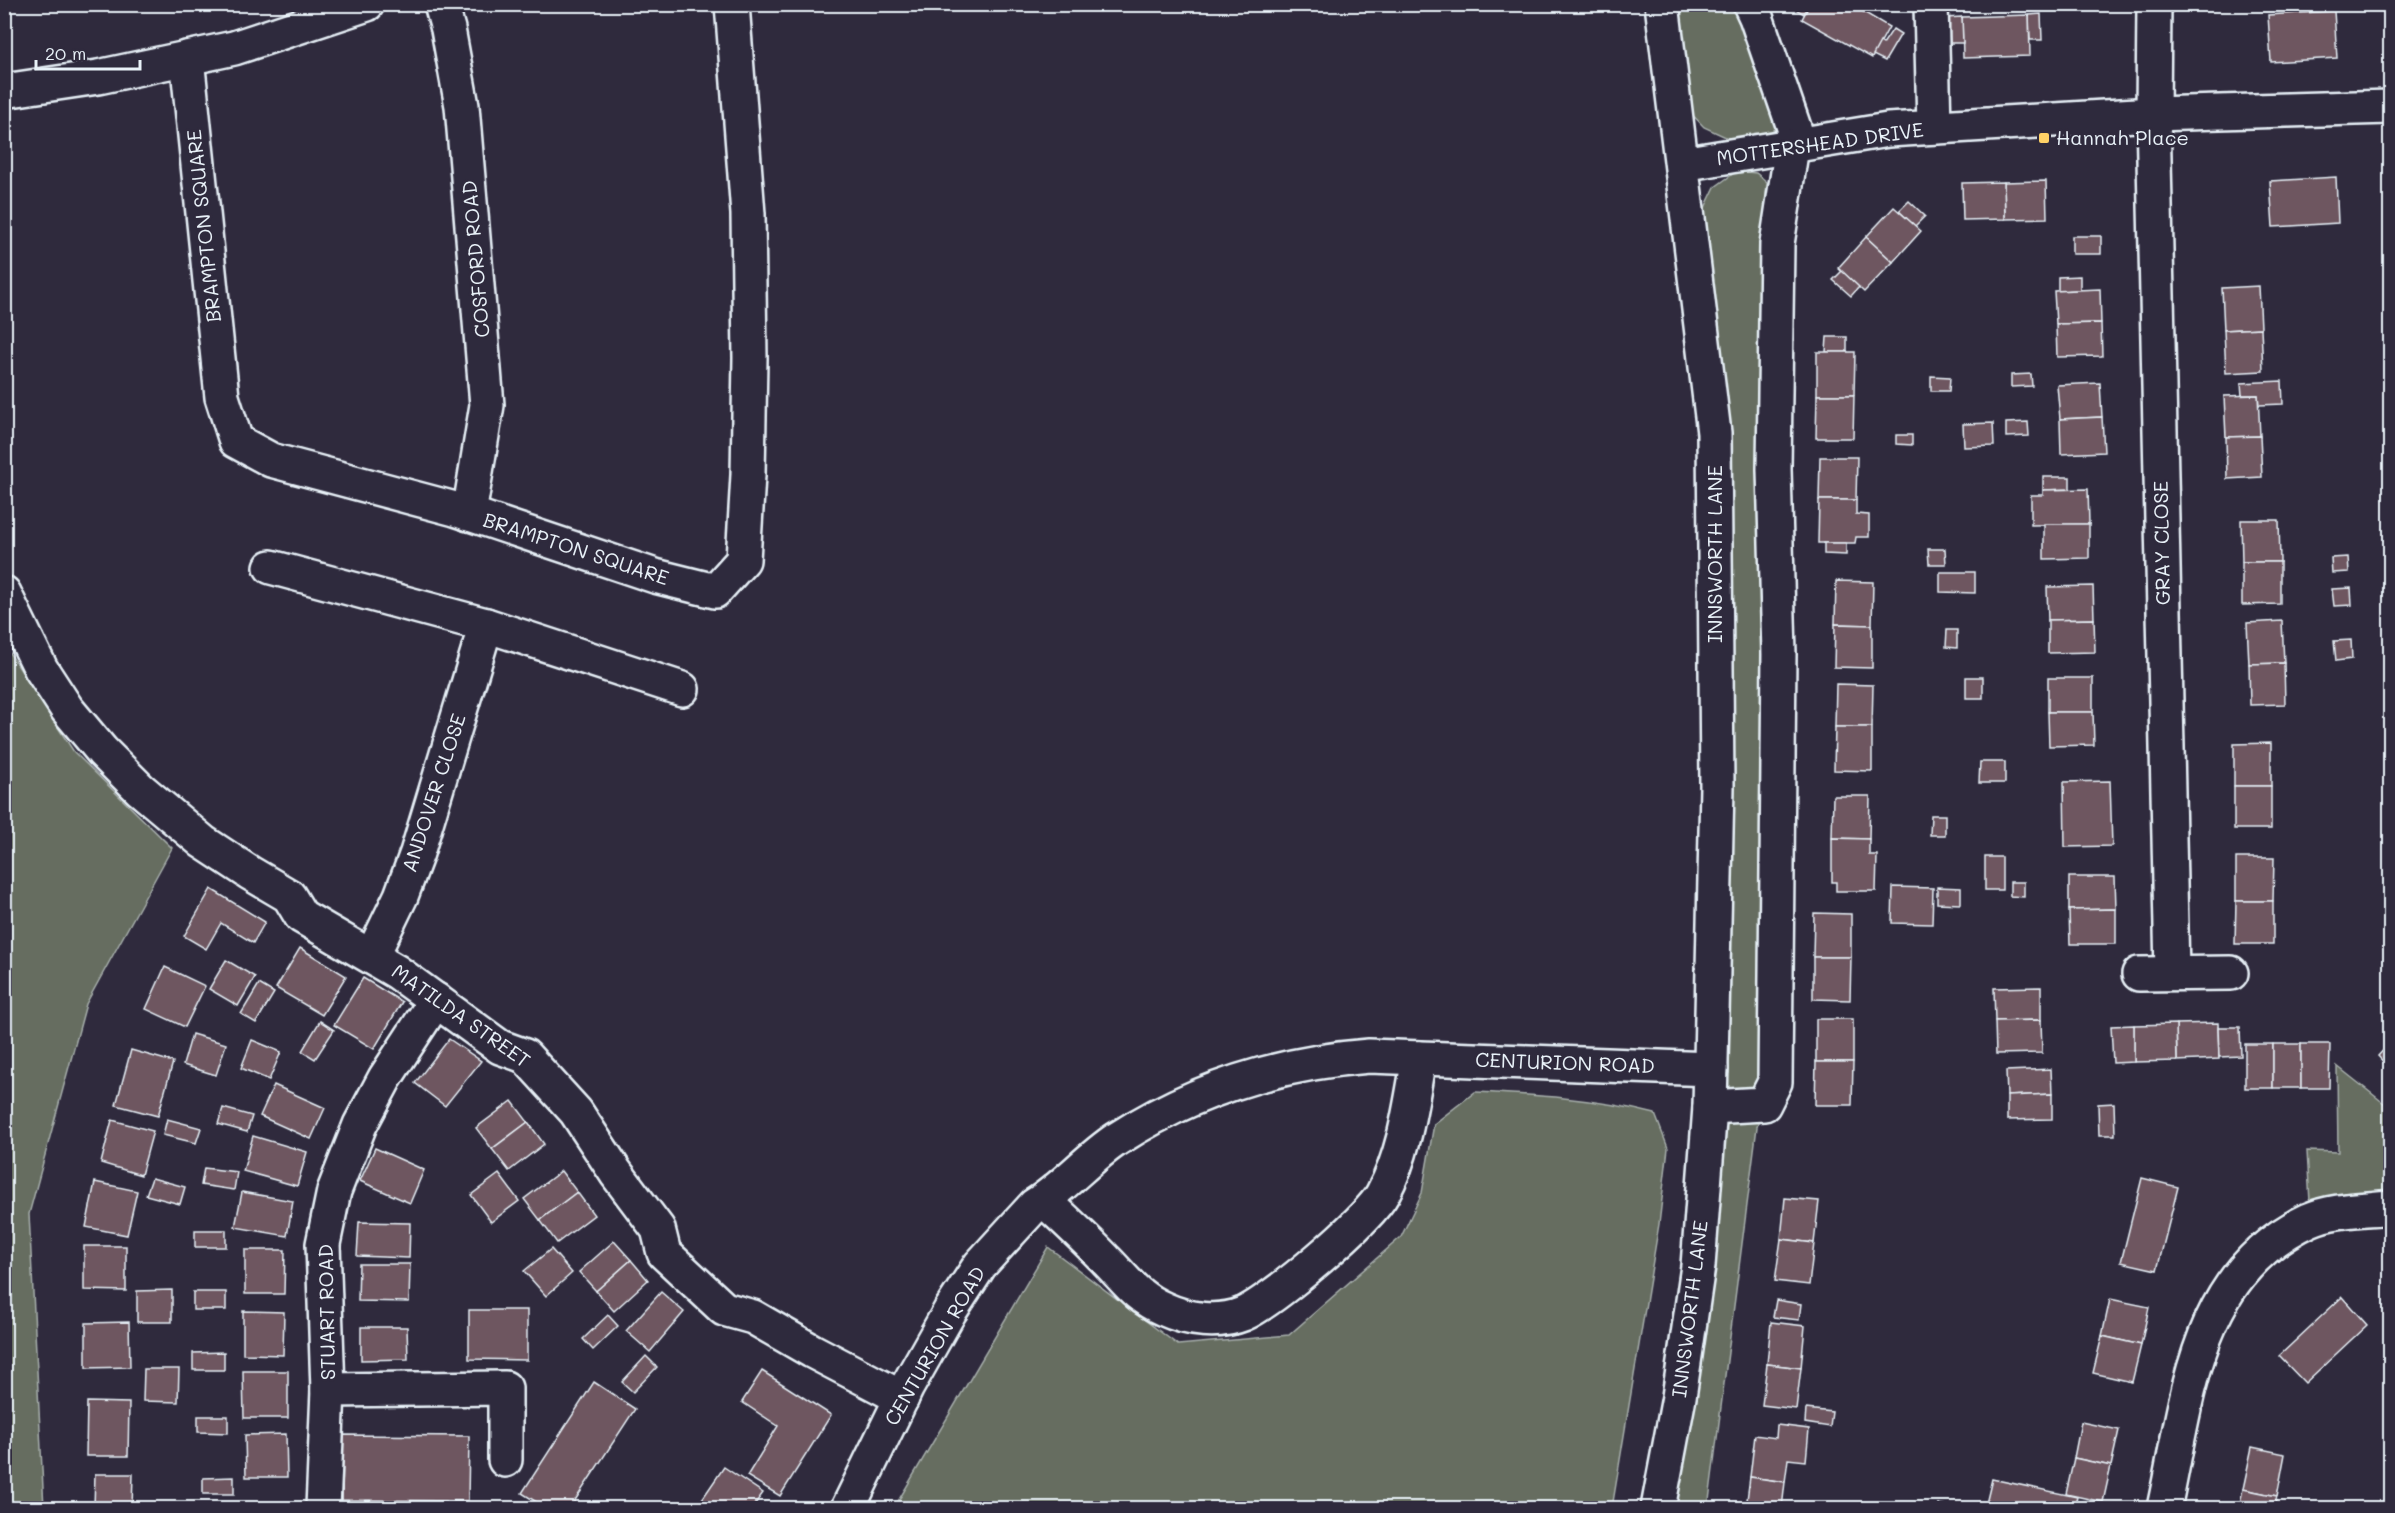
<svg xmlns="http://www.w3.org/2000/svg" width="2395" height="1513" viewBox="0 0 2395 1513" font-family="Mali,sans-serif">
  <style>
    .green { fill: #666d60; stroke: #a7afac; stroke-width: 1.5 }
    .building { fill: #6e5760; stroke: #e8f1f8; stroke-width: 1.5 }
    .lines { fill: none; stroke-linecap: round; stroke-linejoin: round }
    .minor-casing { stroke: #e8f1f8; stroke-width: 38 }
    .minor { stroke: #2f2a3d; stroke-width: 33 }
    .poi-dot { fill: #ffd166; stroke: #2f2a3d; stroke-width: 2 }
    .labels { text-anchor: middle; stroke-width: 5; stroke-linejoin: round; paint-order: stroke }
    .poi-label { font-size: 20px; fill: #e8f1f8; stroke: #2f2a3d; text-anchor: start }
    .street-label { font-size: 20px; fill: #e8f1f8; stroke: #2f2a3d }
  </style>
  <rect width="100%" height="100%" fill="#2f2a3d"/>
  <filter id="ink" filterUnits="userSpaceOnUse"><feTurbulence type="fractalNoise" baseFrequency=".0167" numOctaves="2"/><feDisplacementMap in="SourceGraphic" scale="12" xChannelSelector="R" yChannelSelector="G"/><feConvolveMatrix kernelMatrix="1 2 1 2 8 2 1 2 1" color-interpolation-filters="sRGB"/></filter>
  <g filter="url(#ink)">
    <g class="green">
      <path d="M 1673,5 L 1737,5 L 1777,126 L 1770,133 L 1730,139 L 1704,127 L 1686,108 Z"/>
      <path d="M 1737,171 L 1756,173 L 1767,182 L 1762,242 L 1764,1104 L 1757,1127 L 1708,1508 L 1658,1508 L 1710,1107 L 1701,216 L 1715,187 Z"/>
      <path d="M 5,646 L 74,752 L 172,848 L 86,1004 L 29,1214 L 44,1508 L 4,1508 Z"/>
      <path d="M 2337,1066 L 2390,1108 L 2390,1207 L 2311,1219 L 2307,1151 L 2338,1152 Z"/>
      <path d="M 1475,1092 C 1535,1095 1596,1098 1655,1114 L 1668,1148 L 1659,1224 L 1612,1508 L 894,1508 L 1048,1247 L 1178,1345 L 1289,1335 L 1401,1237 L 1422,1193 L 1434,1124 Z"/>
    </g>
    <g class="building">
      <path d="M 1793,4 L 1810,4 L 1804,14 L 1792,7 Z"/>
      <path d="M 1810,4 L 1850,4 L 1889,27 L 1872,58 L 1802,19 Z"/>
      <path d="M 2334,11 L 2337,58 L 2271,62 L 2268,15 Z"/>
      <path d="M 2041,14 L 2042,40 L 2030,40 L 2029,15 Z"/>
      <path d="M 2029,15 L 2030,56 L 1963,58 L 1962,17 Z"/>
      <path d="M 1962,17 L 1963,43 L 1946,43 L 1945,18 Z"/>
      <path d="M 1893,29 L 1901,34 L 1885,61 L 1873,55 L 1880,42 L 1883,44 Z"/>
      <path d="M 2336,177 L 2338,223 L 2273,227 L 2270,181 Z"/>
      <path d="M 2046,181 L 2047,218 L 2005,219 L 2004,182 Z"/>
      <path d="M 2004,182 L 2005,219 L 1963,220 L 1962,183 Z"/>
      <path d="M 1909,201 L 1925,216 L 1915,226 L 1899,211 Z"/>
      <path d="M 1894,207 L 1921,231 L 1893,262 L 1866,237 Z"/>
      <rect x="2072" y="236" width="29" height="18"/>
      <path d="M 1866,237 L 1893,262 L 1864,292 L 1838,268 Z"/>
      <path d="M 1842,271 L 1859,287 L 1851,296 L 1833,280 Z"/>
      <path d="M 2080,276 L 2080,290 L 2058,291 L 2058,277 Z"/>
      <path d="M 2259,286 L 2261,328 L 2224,330 L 2222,288 Z"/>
      <path d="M 2100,289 L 2101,323 L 2056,324 L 2054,291 Z"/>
      <path d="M 2101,323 L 2102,356 L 2057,357 L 2056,324 Z"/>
      <path d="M 2261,328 L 2263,371 L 2226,373 L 2224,330 Z"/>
      <path d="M 1827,337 L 1847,337 L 1847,352 L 1826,352 Z"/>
      <path d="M 1817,352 L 1855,352 L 1854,395 L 1817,395 Z"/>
      <path d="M 2031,374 L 2032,386 L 2011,387 L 2011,375 Z"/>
      <path d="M 1931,376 L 1950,377 L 1949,391 L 1931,391 Z"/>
      <path d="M 2282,381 L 2283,404 L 2259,405 L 2258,395 L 2242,395 L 2241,383 Z"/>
      <path d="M 2100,383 L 2102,417 L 2060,419 L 2057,385 Z"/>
      <path d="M 1817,395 L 1854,395 L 1853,438 L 1816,438 Z"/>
      <path d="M 2258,395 L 2260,436 L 2226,437 L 2224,396 Z"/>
      <path d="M 2102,417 L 2104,452 L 2061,454 L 2060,419 Z"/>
      <path d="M 2028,422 L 2029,436 L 2006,437 L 2006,423 Z"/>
      <path d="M 1993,423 L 1994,446 L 1964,447 L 1963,424 Z"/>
      <path d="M 1896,435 L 1912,435 L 1912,445 L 1896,444 Z"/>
      <path d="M 2260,436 L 2262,477 L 2227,479 L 2226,437 Z"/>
      <path d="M 1820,457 L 1857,457 L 1856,500 L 1819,500 Z"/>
      <path d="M 2043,477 L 2070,477 L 2070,489 L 2043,490 Z"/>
      <path d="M 2088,489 L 2089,524 L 2031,525 L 2031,495 L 2043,495 L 2043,490 Z"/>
      <path d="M 1819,500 L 1856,500 L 1856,514 L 1869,515 L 1869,537 L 1856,537 L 1855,543 L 1818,543 Z"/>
      <path d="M 2241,520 L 2279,520 L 2280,562 L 2242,562 Z"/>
      <path d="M 2044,524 L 2089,524 L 2089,558 L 2044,559 Z"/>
      <path d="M 1824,543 L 1846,543 L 1846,555 L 1824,554 Z"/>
      <path d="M 1928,549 L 1945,549 L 1946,564 L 1929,564 Z"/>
      <path d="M 2348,557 L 2349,572 L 2332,573 L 2331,558 Z"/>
      <path d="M 2242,562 L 2280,562 L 2280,604 L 2242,605 Z"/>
      <path d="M 1940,572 L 1975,572 L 1975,593 L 1940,592 Z"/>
      <path d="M 1836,581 L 1873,582 L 1872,625 L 1835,624 Z"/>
      <path d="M 2093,586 L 2094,619 L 2048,620 L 2047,587 Z"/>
      <path d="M 2351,588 L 2352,605 L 2334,606 L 2332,589 Z"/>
      <path d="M 2094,619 L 2095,652 L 2048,653 L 2048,620 Z"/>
      <path d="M 2282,621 L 2284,663 L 2249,664 L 2247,623 Z"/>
      <path d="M 1835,624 L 1872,625 L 1872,668 L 1834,667 Z"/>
      <path d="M 1947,630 L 1957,630 L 1957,648 L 1946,647 Z"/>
      <path d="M 2351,640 L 2352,659 L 2336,661 L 2334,641 Z"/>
      <path d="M 2284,663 L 2285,704 L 2250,705 L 2249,664 Z"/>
      <rect x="1966" y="677" width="17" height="21"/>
      <rect x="2048" y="678" width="45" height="34"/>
      <path d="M 1836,684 L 1873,685 L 1872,727 L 1835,727 Z"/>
      <path d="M 2048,712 L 2093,712 L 2094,745 L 2049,746 Z"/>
      <path d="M 1835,727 L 1872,727 L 1872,771 L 1834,770 Z"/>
      <path d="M 2271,743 L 2271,786 L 2234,786 L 2234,744 Z"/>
      <path d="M 1980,762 L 2005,762 L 2005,783 L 1979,783 Z"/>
      <path d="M 2110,781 L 2112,846 L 2065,847 L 2064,782 Z"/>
      <rect x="2234" y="786" width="37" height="43"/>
      <path d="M 1833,796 L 1870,796 L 1869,839 L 1832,838 Z"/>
      <path d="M 1931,815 L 1945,815 L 1945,835 L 1930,835 Z"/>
      <path d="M 1832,838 L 1869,839 L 1869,855 L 1877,855 L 1876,891 L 1836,891 L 1836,882 L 1832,882 Z"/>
      <rect x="1985" y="857" width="17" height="33"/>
      <path d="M 2236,858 L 2274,858 L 2273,901 L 2236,901 Z"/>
      <path d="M 2069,877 L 2115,877 L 2116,909 L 2069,910 Z"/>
      <path d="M 2010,882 L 2024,882 L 2024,897 L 2010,896 Z"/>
      <path d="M 1893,887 L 1933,888 L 1932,924 L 1892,923 Z"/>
      <path d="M 1937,887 L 1961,888 L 1961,904 L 1937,903 Z"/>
      <path d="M 211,889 L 265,922 L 253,943 L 221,923 L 206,949 L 184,936 Z"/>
      <path d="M 2236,901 L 2273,901 L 2273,944 L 2235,944 Z"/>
      <path d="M 2116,909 L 2116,944 L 2070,944 L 2069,910 Z"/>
      <path d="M 1814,913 L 1851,914 L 1851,957 L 1813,957 Z"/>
      <path d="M 300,948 L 346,976 L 322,1015 L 276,988 Z"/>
      <path d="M 1813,957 L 1851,957 L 1850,1000 L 1813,999 Z"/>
      <path d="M 226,960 L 255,977 L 238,1006 L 209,989 Z"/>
      <path d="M 165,967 L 205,986 L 185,1027 L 146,1009 Z"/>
      <path d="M 363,978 L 402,1002 L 374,1049 L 334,1025 Z"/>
      <path d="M 259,984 L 274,993 L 256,1023 L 241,1014 Z"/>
      <path d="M 2041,987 L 2041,1020 L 1995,1021 L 1994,988 Z"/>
      <rect x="1816" y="1019" width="37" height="43"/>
      <path d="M 2041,1020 L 2042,1053 L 1996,1054 L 1995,1021 Z"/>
      <path d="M 320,1021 L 334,1030 L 315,1059 L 302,1051 Z"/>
      <path d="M 2218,1023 L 2219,1059 L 2177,1061 L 2176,1024 Z"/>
      <path d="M 2176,1024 L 2177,1061 L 2134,1062 L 2134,1025 Z"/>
      <path d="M 2134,1025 L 2134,1062 L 2113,1063 L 2111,1026 Z"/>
      <path d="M 2218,1027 L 2240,1027 L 2241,1056 L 2219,1057 Z"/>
      <path d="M 192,1034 L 226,1044 L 216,1075 L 183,1065 Z"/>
      <path d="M 449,1039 L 481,1061 L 445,1106 L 415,1083 Z"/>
      <path d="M 252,1040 L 281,1052 L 269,1080 L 241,1068 Z"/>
      <path d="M 2390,1043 L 2390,1069 L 2378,1056 Z"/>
      <rect x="2245" y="1044" width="28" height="44"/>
      <rect x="2273" y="1044" width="28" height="44"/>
      <path d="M 2301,1044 L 2330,1044 L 2329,1088 L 2301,1088 Z"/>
      <path d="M 131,1050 L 173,1062 L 158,1116 L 116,1105 Z"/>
      <path d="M 1816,1062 L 1853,1062 L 1852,1105 L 1815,1105 Z"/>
      <path d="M 2051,1069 L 2052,1094 L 2007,1096 L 2006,1071 Z"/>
      <path d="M 274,1085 L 325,1108 L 311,1139 L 260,1116 Z"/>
      <path d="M 2052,1094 L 2052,1119 L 2007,1120 L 2007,1096 Z"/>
      <path d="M 512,1101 L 528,1122 L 492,1149 L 476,1128 Z"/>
      <path d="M 2114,1103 L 2115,1135 L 2099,1135 L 2098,1104 Z"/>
      <path d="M 223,1108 L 252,1116 L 247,1132 L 218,1124 Z"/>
      <path d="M 167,1119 L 201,1128 L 196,1143 L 163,1135 Z"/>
      <path d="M 112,1120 L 153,1131 L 141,1175 L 101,1163 Z"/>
      <path d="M 528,1122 L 544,1144 L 509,1171 L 492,1149 Z"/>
      <path d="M 253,1136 L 307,1152 L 297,1186 L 243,1171 Z"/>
      <path d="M 375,1148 L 424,1170 L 410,1203 L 360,1181 Z"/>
      <path d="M 204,1168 L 237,1172 L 234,1190 L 201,1185 Z"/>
      <path d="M 561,1171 L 577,1192 L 540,1220 L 524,1199 Z"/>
      <path d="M 499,1174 L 519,1201 L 491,1222 L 471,1195 Z"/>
      <path d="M 152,1178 L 185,1187 L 180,1204 L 146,1195 Z"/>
      <path d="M 2142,1178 L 2178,1187 L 2157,1270 L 2121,1262 Z"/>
      <path d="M 95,1182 L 137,1191 L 127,1235 L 86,1227 Z"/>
      <path d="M 242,1192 L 293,1201 L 287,1236 L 235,1227 Z"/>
      <path d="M 577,1192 L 594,1215 L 557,1243 L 540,1220 Z"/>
      <path d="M 1785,1198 L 1819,1201 L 1814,1243 L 1781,1239 Z"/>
      <path d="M 359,1222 L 410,1223 L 409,1258 L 357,1256 Z"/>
      <rect x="195" y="1230" width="31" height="17"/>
      <path d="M 1781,1239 L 1814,1243 L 1809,1285 L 1775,1281 Z"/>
      <path d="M 614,1241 L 631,1260 L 596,1291 L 579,1272 Z"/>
      <path d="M 84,1246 L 126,1246 L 126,1291 L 84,1290 Z"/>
      <path d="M 551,1249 L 572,1273 L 546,1296 L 524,1271 Z"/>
      <path d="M 245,1250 L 285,1250 L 284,1294 L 245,1294 Z"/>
      <path d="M 631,1260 L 648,1280 L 614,1311 L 596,1291 Z"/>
      <path d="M 359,1264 L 410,1264 L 409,1302 L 358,1301 Z"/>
      <path d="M 172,1290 L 172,1322 L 137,1322 L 137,1291 Z"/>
      <rect x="193" y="1292" width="33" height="18"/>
      <path d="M 661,1292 L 684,1312 L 650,1352 L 626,1331 Z"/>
      <path d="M 2342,1297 L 2367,1325 L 2305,1383 L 2279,1356 Z"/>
      <path d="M 2110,1299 L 2149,1307 L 2141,1345 L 2102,1336 Z"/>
      <path d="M 1776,1300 L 1801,1304 L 1799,1320 L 1773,1317 Z"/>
      <path d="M 469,1310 L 527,1310 L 527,1360 L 469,1359 Z"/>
      <path d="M 243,1311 L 284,1312 L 283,1355 L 243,1354 Z"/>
      <path d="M 608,1315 L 618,1326 L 593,1350 L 583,1339 Z"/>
      <path d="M 129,1322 L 130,1367 L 86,1368 L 86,1323 Z"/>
      <path d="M 1771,1322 L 1805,1326 L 1801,1368 L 1767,1364 Z"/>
      <path d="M 361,1327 L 407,1327 L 408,1359 L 361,1360 Z"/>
      <path d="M 2102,1336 L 2141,1345 L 2132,1382 L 2093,1373 Z"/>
      <path d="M 224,1352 L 224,1370 L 193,1370 L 193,1353 Z"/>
      <path d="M 646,1356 L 657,1367 L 633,1392 L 622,1382 Z"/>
      <path d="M 1767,1364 L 1801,1368 L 1796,1409 L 1762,1405 Z"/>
      <path d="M 144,1369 L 179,1369 L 178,1402 L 143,1401 Z"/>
      <path d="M 243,1371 L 288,1371 L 288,1418 L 244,1418 Z"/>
      <path d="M 762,1371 L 831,1415 L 780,1496 L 747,1476 L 778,1426 L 742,1402 Z"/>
      <path d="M 594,1382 L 635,1409 L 570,1508 L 546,1508 L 522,1493 Z"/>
      <path d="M 87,1402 L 129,1403 L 128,1456 L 86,1456 Z"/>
      <path d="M 1806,1409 L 1832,1412 L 1830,1427 L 1805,1423 Z"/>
      <path d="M 198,1416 L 228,1416 L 228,1433 L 198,1432 Z"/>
      <path d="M 2081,1422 L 2119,1430 L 2111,1466 L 2074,1458 Z"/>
      <path d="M 1777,1425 L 1809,1429 L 1806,1461 L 1788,1459 L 1785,1482 L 1750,1477 L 1755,1435 L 1776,1438 Z"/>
      <path d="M 286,1434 L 287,1477 L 246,1477 L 245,1435 Z"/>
      <path d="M 343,1435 L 469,1436 L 468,1501 L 342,1500 Z"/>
      <path d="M 2252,1447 L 2285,1454 L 2277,1496 L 2243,1489 Z"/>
      <path d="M 2074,1458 L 2111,1466 L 2103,1502 L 2066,1494 Z"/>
      <path d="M 724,1467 L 763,1493 L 752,1508 L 696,1508 Z"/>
      <path d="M 95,1474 L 133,1474 L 132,1508 L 94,1508 Z"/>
      <path d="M 234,1477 L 234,1494 L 203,1494 L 203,1478 Z"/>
      <path d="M 1750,1477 L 1785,1482 L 1782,1508 L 1746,1508 Z"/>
      <path d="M 1992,1479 L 2077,1497 L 2074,1508 L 1985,1508 Z"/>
      <path d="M 2243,1489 L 2277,1496 L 2274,1508 L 2239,1508 Z"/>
      <path d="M 228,1503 L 260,1507 L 260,1508 L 227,1508 Z"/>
      <path d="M 1938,1504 L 1951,1507 L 1951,1508 L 1937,1508 Z"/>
    </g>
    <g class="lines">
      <defs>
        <g id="minor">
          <path d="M 441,4 L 448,29 L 462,106 L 487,405 L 469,514"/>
          <path d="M 1750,4 L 1756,17 L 1800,145"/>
          <path d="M 1931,4 L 1934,127"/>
          <path d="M 2154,4 L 2153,114 L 2172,973"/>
          <path d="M 187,58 L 222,397 L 236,441 L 271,460 L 455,509 L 655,576 L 715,591 L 743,560 L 748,475 L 750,358 L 748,214 L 732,4"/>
          <path d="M 4,91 L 98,77 L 234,48 L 367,4"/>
          <path d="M 1682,164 L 1888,130 L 2153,114 L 2390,107"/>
          <path d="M 271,567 L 486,625 L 682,689"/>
          <path d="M 4,593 L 41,669 L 67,709 L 102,751 L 140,789 L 203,842 L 250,873 L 289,896 L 301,916 L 397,972 L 500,1047 L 525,1056 L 576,1112 L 616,1173 L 658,1229 L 664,1253 L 724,1309 L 753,1317 L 812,1351 L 902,1398"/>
          <path d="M 372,956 L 401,896 L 417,853 L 486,625"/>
          <path d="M 2139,974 L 2231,973"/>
          <path d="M 1710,1107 L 1764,1104 L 1775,1082 L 1779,654 L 1774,469 L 1777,244 L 1792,146"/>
          <path d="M 1044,1200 C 1065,1220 1086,1239 1106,1260 C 1126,1280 1136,1297 1164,1309 C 1188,1320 1218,1324 1243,1314 C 1271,1302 1369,1220 1383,1193 C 1405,1153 1411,1102 1419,1058"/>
          <path d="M 328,1390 L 505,1388 L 505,1460"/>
          <path d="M 323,1508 L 328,1390 L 323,1244 L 334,1191 L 360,1125 L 385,1078 L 436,1000"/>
          <path d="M 848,1508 L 907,1387 L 950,1311 L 980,1265 L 1035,1205 C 1063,1188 1088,1158 1117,1139 C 1193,1090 1278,1063 1369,1056 L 1711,1069"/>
          <path d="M 1658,1508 L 1679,1397 L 1698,1266 L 1710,1107 L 1717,786 L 1714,433 L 1662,4"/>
          <path d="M 2164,1508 C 2188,1399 2194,1274 2309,1220 C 2333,1209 2365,1210 2390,1207"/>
        </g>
      </defs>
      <use href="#minor" class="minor-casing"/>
      <use href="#minor" class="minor"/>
    </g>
  </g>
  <rect class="poi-dot" x="2038" y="132" width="12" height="12" rx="3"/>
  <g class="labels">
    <g class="poi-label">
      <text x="2056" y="145">Hannah Place</text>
    </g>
    <g class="street-label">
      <text transform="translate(1820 144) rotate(-8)" y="7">MOTTERSHEAD DRIVE</text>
      <text transform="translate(204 226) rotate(-96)" y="7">BRAMPTON SQUARE</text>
      <text transform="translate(476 259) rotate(-95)" y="7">COSFORD ROAD</text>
      <text transform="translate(2162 543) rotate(-91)" y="7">GRAY CLOSE</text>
      <text transform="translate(576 549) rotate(18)" y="7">BRAMPTON SQUARE</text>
      <text transform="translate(1715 554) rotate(-90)" y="7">INNSWORTH LANE</text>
      <text transform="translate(434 793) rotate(-72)" y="7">ANDOVER CLOSE</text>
      <text transform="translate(461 1016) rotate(35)" y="7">MATILDA STREET</text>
      <text transform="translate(1565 1063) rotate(2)" y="7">CENTURION ROAD</text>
      <text transform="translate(1690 1309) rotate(-83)" y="7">INNSWORTH LANE</text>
      <text transform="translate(327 1312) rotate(-91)" y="7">STUART ROAD</text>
      <text transform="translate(935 1346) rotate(-60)" y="7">CENTURION ROAD</text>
    </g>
  </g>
  <rect width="2395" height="1513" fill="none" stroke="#2f2a3d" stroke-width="24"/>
  <rect x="12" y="12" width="2371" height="1489" fill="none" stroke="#e8f1f8" stroke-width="2" filter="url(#ink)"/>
  <path d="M36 60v9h104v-9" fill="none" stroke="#e8f1f8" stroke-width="3"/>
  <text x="45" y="60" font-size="18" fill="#e8f1f8" stroke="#2f2a3d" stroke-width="4.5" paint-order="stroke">20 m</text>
</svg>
